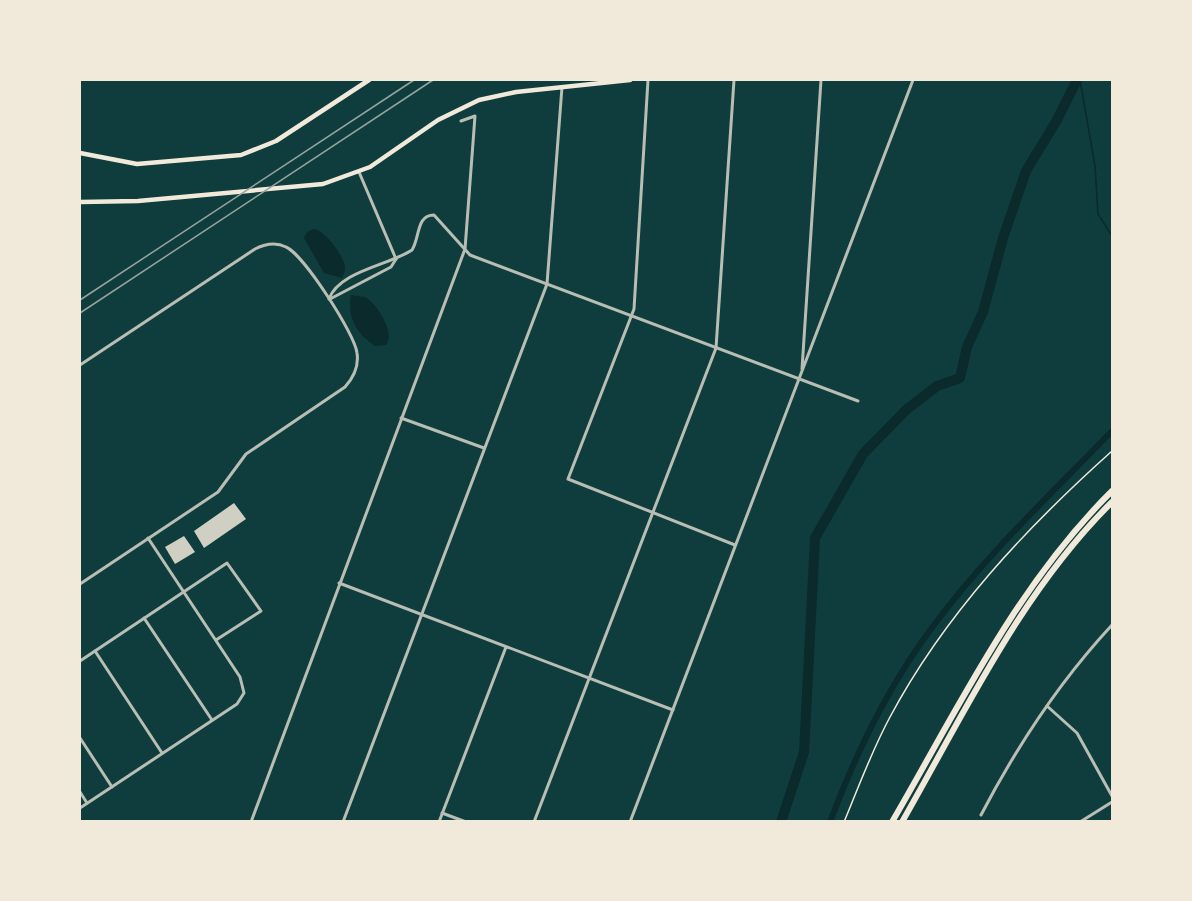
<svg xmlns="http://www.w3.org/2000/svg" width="1192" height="901" viewBox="0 0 1192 901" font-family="'Playfair Display',serif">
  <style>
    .water { fill: #0a2a2b }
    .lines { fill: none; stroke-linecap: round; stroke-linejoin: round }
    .stream { stroke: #0a2a2b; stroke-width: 1.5 }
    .canal { stroke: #0a2a2b; stroke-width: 6 }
    .river { stroke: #0a2a2b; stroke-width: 10 }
    .building { fill: #cfcfc3 }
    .path { stroke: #f1e9da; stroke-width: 1.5 }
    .minor { stroke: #b8beb3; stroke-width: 3 }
    .secondary { stroke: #f1e9da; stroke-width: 4.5 }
    .motorway { stroke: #f1e9da; stroke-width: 6 }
    .rail { stroke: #97a49c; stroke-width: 1.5 }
  </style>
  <rect width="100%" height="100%" fill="#0f3d3e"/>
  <g class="water">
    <path d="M 314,229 C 325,230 346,258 345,269 C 345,272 343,275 342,278 L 324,273 L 304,238 L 307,232 Z"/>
    <path d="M 351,295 C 355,296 361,296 365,297 C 377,303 396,334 386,345 L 375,346 C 356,333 347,317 351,295 Z"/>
  </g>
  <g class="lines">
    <path class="stream" d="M 1080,80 L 1095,166 L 1098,214 L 1112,236"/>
    <path class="canal" d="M 830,822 C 855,755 888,687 931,629 C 984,557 1050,495 1112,431"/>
    <path class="river" d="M 781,822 L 804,752 L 815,538 L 863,454 L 906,410 L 937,386 L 960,378 L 967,347 L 983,312 L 1003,238 L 1026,171 L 1057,120 L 1077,80"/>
  </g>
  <g class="building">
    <path d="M 234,503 L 246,519 L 204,548 L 194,531 Z"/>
    <path d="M 184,536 L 195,552 L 175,564 L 165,547 Z"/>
  </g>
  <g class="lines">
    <path class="path" d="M 844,822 C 859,786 872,750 890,717 C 945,614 1026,528 1112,451"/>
    <g class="minor">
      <path d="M 648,80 L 634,309 L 568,479 L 735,545"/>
      <path d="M 359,172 L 396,259"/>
      <path d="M 329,299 C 339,271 390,265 412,250 C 420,238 416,215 434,215 L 470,255 L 858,401"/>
      <path d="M 330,299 L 391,267 L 396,259"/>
      <path d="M 80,365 L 255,249 C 265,244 276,242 286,247 C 303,254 355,334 357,353 C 359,366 354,377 345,387 L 246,454 L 218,492 L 80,584"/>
      <path d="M 802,369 L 821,80"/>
      <path d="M 401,418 L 484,448"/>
      <path d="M 339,583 L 673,710"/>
      <path d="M 144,618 L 212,720"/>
      <path d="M 95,651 L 162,753"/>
      <path d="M 80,661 L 227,563 L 261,611 L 216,640"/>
      <path d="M 1047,706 L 1077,733 L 1112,796"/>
      <path d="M 80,738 L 112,787"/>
      <path d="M 80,792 L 87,803"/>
      <path d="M 80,808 L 237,704 L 244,693 L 240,677 L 148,538"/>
      <path d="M 442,813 L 466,822"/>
      <path d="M 981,815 C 1017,746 1060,681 1112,625"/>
      <path d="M 251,822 L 465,249 L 475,116 L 461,121"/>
      <path d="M 343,822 L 547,284 L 562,87"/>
      <path d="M 439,822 L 506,647"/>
      <path d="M 534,822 L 716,348 L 734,80"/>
      <path d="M 630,822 L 913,80"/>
      <path d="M 1080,822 L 1112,802"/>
    </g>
    <g class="secondary">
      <path d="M 80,153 L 137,164 L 241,155 L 276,141 L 369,80"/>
      <path d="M 80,202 L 138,201 L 323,184 L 370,167 L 438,120 L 479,100 L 516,92 L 630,80"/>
    </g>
    <g class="motorway">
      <path d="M 892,822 C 959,707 1017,585 1112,491"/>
      <path d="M 902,822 C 965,712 1021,592 1112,502"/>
    </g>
    <g class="rail">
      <path d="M 80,300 L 414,80"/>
      <path d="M 80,313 L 433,80"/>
    </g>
  </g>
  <rect width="1192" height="901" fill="none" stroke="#f1e9da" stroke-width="162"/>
</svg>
